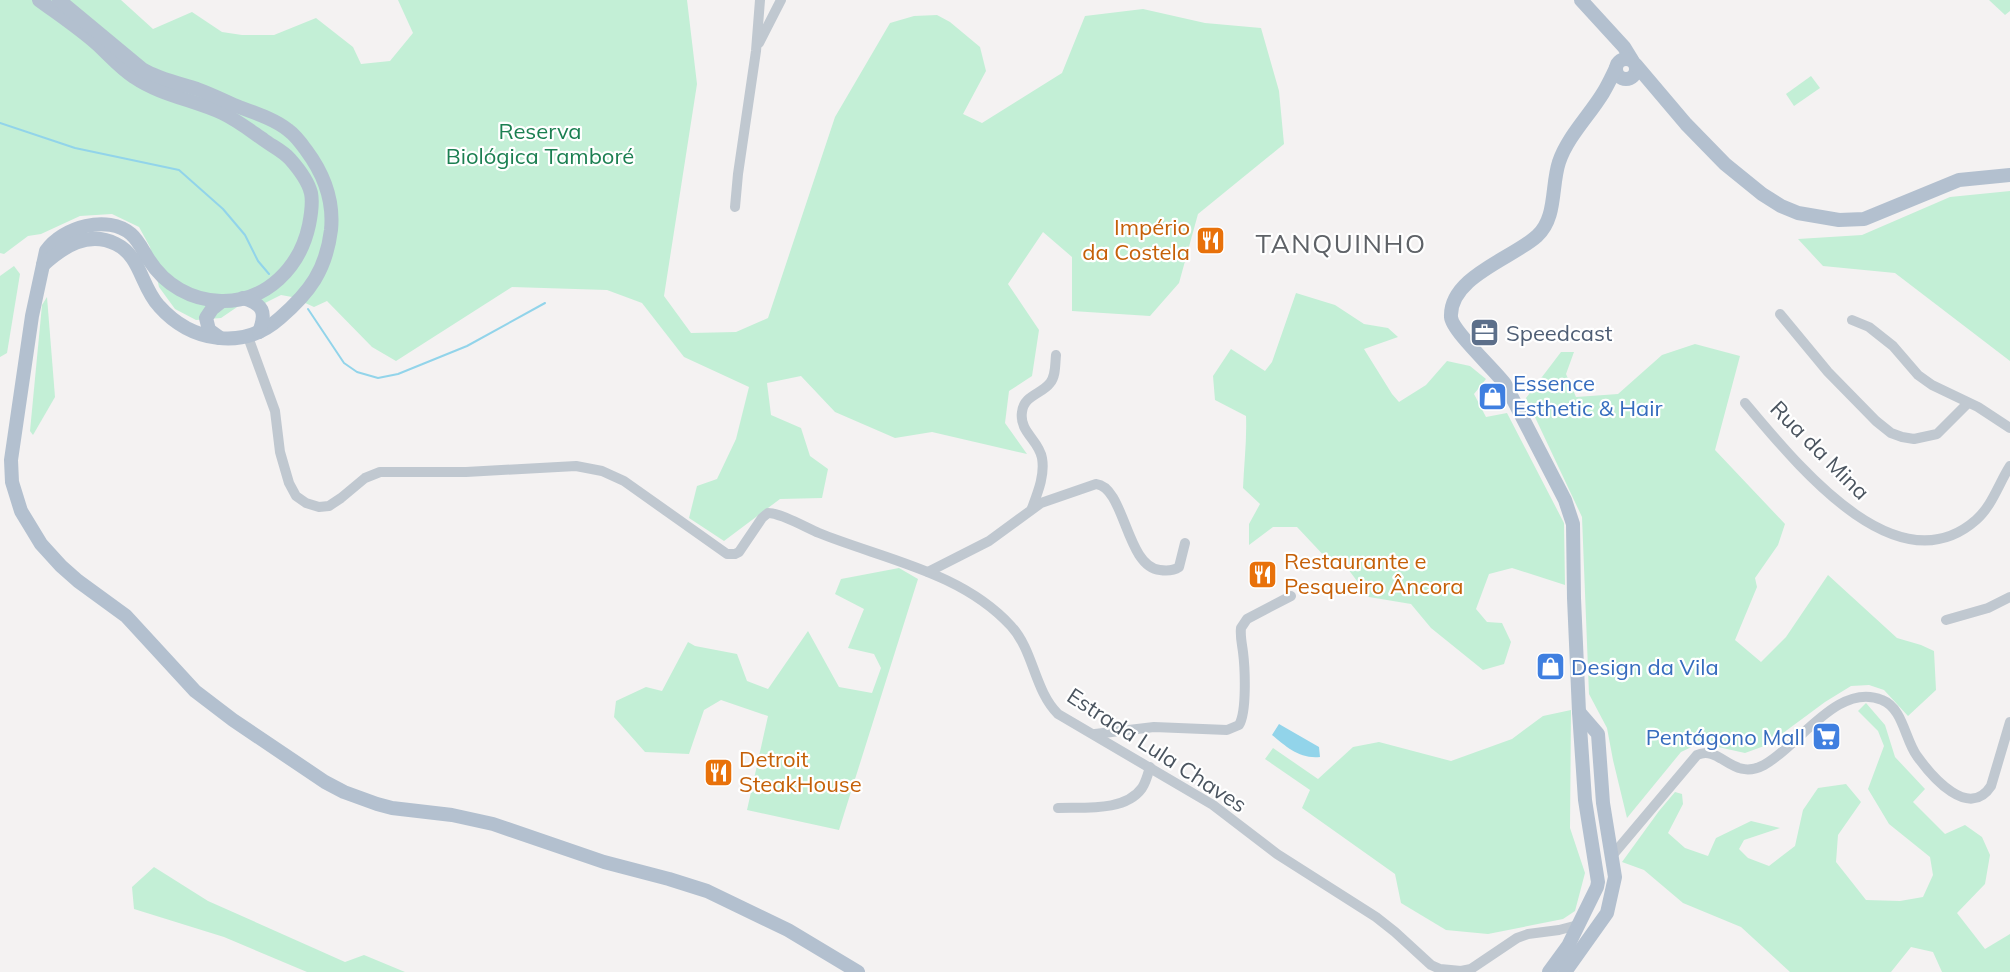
<svg xmlns="http://www.w3.org/2000/svg" width="2010" height="972" viewBox="0 0 2010 972" font-family="Mulish,sans-serif">
  <style>
    .green { fill: #c3efd6 }
    .water { fill: #92d4ea }
    .lines { fill: none; stroke-linecap: round; stroke-linejoin: round }
    .stream { stroke: #92d4ea; stroke-width: 2 }
    .minor { stroke: #c0c8d0; stroke-width: 10 }
    .major { stroke: #b3c0cf; stroke-width: 14 }
    .labels { text-anchor: middle; stroke-width: 4.5; stroke-linejoin: round; paint-order: stroke }
    .park-label { font-size: 22px; fill: #1b7f51; stroke: #fff }
    .food-label { font-size: 22px; fill: #c56008; stroke: #fff; text-anchor: start }
    .service-label { font-size: 22px; fill: #4e5e75; stroke: #fff; text-anchor: start }
    .shop-label { font-size: 22px; fill: #366cbe; stroke: #fff; text-anchor: start }
    .street-label { font-size: 22px; fill: #4a545f; stroke: #fff }
    .quarter-label { font-size: 26px; letter-spacing: 1.5px; fill: #5e6267; stroke: #fff }
  </style>
  <rect width="100%" height="100%" fill="#f4f2f2"/>
  <g class="green">
    <path d="M 0,0 L 121,0 L 153,29 L 192,12 L 222,32 L 242,35 L 274,35 L 316,18 L 353,47 L 361,64 L 390,61 L 413,33 L 398,0 L 687,0 L 697,84 L 664,296 L 691,333 L 736,332 L 768,318 L 835,117 L 890,23 L 914,16 L 937,15 L 950,22 L 980,47 L 986,71 L 963,114 L 982,123 L 1062,73 L 1085,16 L 1143,9 L 1205,23 L 1261,28 L 1279,91 L 1284,144 L 1198,214 L 1179,283 L 1150,316 L 1072,311 L 1072,257 L 1043,232 L 1008,284 L 1039,330 L 1032,376 L 1009,391 L 1005,423 L 1027,454 L 932,432 L 895,438 L 835,412 L 801,376 L 767,383 L 771,415 L 801,428 L 810,456 L 828,469 L 822,498 L 780,499 L 724,541 L 689,518 L 697,486 L 717,479 L 736,439 L 749,387 L 684,357 L 642,303 L 607,290 L 512,287 L 396,361 L 372,347 L 327,301 L 314,307 L 292,297 L 281,295 L 259,306 L 243,303 L 221,318 L 196,320 L 175,309 L 159,287 L 150,247 L 139,227 L 112,214 L 80,216 L 41,234 L 28,236 L 4,254 L 0,253 Z"/>
    <path d="M 1989,0 L 2010,0 L 2010,11 L 2005,15 Z"/>
    <path d="M 1811,76 L 1820,88 L 1794,106 L 1786,94 Z"/>
    <path d="M 2010,191 L 2010,361 L 1895,273 L 1823,266 L 1798,239 L 1862,235 L 1950,197 Z"/>
    <path d="M 14,266 L 20,274 L 7,353 L 0,357 L 0,276 Z"/>
    <path d="M 1296,293 L 1335,305 L 1364,324 L 1388,328 L 1398,337 L 1364,349 L 1392,394 L 1399,402 L 1426,385 L 1447,361 L 1470,366 L 1486,379 L 1474,394 L 1486,417 L 1507,413 L 1564,523 L 1565,585 L 1512,568 L 1489,574 L 1476,609 L 1487,622 L 1502,623 L 1511,642 L 1504,664 L 1483,670 L 1431,628 L 1411,604 L 1369,597 L 1345,565 L 1328,560 L 1297,527 L 1273,527 L 1249,545 L 1249,524 L 1260,504 L 1243,488 C 1244,464 1247,440 1246,416 L 1215,400 L 1213,376 L 1231,349 L 1265,371 L 1272,362 Z"/>
    <path d="M 47,297 L 55,397 L 33,435 L 30,431 L 42,305 Z"/>
    <path d="M 1695,344 L 1740,356 L 1715,450 L 1785,524 L 1778,545 L 1755,578 L 1757,587 L 1735,640 L 1761,662 L 1786,637 L 1828,575 L 1897,638 L 1921,645 L 1934,651 L 1936,690 L 1908,716 L 1884,690 L 1869,685 L 1851,686 L 1825,702 L 1767,745 L 1745,753 L 1700,743 L 1681,752 L 1627,818 L 1613,760 L 1607,728 L 1589,694 L 1582,517 L 1526,398 L 1561,352 L 1574,352 L 1566,374 L 1576,397 L 1618,394 L 1662,355 Z"/>
    <path d="M 899,568 L 918,579 L 839,830 L 747,810 L 768,716 L 721,700 L 704,710 L 689,754 L 645,752 L 614,717 L 616,701 L 646,687 L 662,691 L 688,642 L 695,646 L 737,654 L 747,681 L 768,689 L 808,631 L 839,687 L 872,693 L 881,668 L 874,654 L 848,648 L 864,609 L 835,594 L 841,579 Z"/>
    <path d="M 1866,703 L 1885,725 L 1895,757 L 1925,789 L 1913,802 L 1945,834 L 1965,825 L 1982,837 L 1990,855 L 1985,884 L 1957,913 L 1985,949 L 2010,934 L 2010,972 L 1942,972 L 1933,952 L 1911,947 L 1891,972 L 1790,972 L 1741,927 L 1683,903 L 1644,870 L 1622,862 L 1659,811 L 1675,792 L 1682,794 L 1683,804 L 1668,833 L 1685,848 L 1708,856 L 1716,838 L 1751,821 L 1780,828 L 1744,840 L 1739,849 L 1748,858 L 1769,866 L 1795,846 L 1803,810 L 1818,788 L 1846,784 L 1861,802 L 1838,835 L 1836,862 L 1866,900 L 1900,901 L 1923,897 L 1933,875 L 1930,857 L 1889,824 L 1868,789 L 1884,746 L 1878,731 L 1858,711 Z"/>
    <path d="M 1571,710 L 1570,828 L 1585,873 L 1575,911 L 1563,919 L 1488,934 L 1446,930 L 1401,903 L 1395,874 L 1302,808 L 1310,790 L 1265,759 L 1273,748 L 1318,779 L 1353,747 L 1379,742 L 1451,761 L 1512,739 L 1543,716 Z"/>
    <path d="M 154,867 L 208,901 L 345,962 L 364,955 L 405,972 L 307,972 L 224,937 L 134,909 L 132,887 Z"/>
  </g>
  <path class="water" d="M 1279,724 L 1319,747 L 1320,757 C 1299,759 1287,747 1272,735 Z"/>
  <g class="lines">
    <g class="stream">
      <path d="M 0,123 L 75,148 L 179,170 L 223,209 L 245,235 L 258,261 L 269,274"/>
      <path d="M 308,309 L 344,363 L 357,372 L 378,378 L 398,374 L 467,346 L 545,303"/>
    </g>
    <g class="minor">
      <path d="M 759,43 L 781,0"/>
      <path d="M 735,207 L 738,174 L 756,51 L 760,0"/>
      <path d="M 1780,314 L 1828,372 L 1876,421 L 1891,433 L 1902,437 L 1914,439 L 1937,434 L 1967,404"/>
      <path d="M 1852,320 L 1869,327 L 1893,346 L 1918,375 L 1932,385 L 1978,407 L 2010,428"/>
      <path d="M 248,337 L 275,411 L 280,452 L 289,483 L 296,496 L 306,503 L 319,507 L 329,506 L 341,498 L 365,478 L 380,472 L 466,472 L 576,466 L 602,471 L 624,481 L 727,554 L 735,554 L 739,552 L 762,518 L 768,513 C 781,513 805,527 819,533 C 883,559 962,572 1011,626 C 1034,651 1034,690 1058,714 L 1213,805 L 1277,854 L 1376,917 L 1395,932 L 1431,965 L 1440,969 L 1461,971 L 1471,969 L 1517,938 L 1528,934 L 1559,930 L 1578,925"/>
      <path d="M 1745,403 C 1792,458 1895,591 1976,520 C 1992,506 1999,483 2010,466"/>
      <path d="M 1032,508 C 1038,492 1045,475 1042,458 C 1039,440 1019,432 1022,412 C 1024,395 1042,394 1050,383 C 1056,376 1055,364 1056,355"/>
      <path d="M 928,572 L 989,541 L 1041,503 L 1096,484 C 1125,487 1126,567 1160,570 C 1167,571 1173,571 1179,567 L 1185,543"/>
      <path d="M 1946,620 L 1988,608 L 2010,597"/>
      <path d="M 1095,734 L 1154,727 L 1227,730 L 1239,725 C 1247,712 1245,668 1243,652 C 1242,644 1240,636 1241,628 L 1247,619 L 1291,596"/>
      <path d="M 1058,808 C 1084,807 1125,812 1142,788 C 1146,782 1148,774 1150,767"/>
      <path d="M 1611,857 L 1697,755 C 1720,744 1732,782 1764,765 C 1798,747 1838,681 1882,700 C 1903,708 1905,740 1917,756 C 1932,777 1969,820 1991,786 L 2010,722"/>
    </g>
    <g class="major">
      <path d="M 39,0 C 58,14 79,28 97,44 C 109,55 120,68 134,77 C 160,95 194,100 222,113 C 237,120 251,131 264,140 C 272,146 283,151 290,159 C 298,168 308,181 311,193 C 313,203 311,215 309,225 C 300,267 267,302 221,301 C 191,300 165,285 149,260 C 143,251 139,241 131,234 C 108,214 62,227 46,251 L 32,316 L 11,460 L 12,482 L 21,511 L 41,544 L 61,566 L 78,581 L 126,616 L 195,691 L 233,720 L 325,782 L 344,792 L 377,804 L 392,808 L 452,815 L 493,824 L 604,862 L 669,879 L 707,891 L 788,930 L 858,972"/>
      <path d="M 1581,0 L 1624,47 L 1632,60"/>
      <circle cx="1626" cy="69" r="10"/>
      <path d="M 1636,65 L 1686,124 L 1725,164 L 1762,194 L 1781,206 L 1798,213 L 1839,220 L 1864,219 L 1959,180 L 2010,175"/>
      <path d="M 43,265 C 63,247 88,230 116,244 C 141,256 141,287 159,306 C 191,342 243,351 280,318 C 310,292 326,270 331,230 C 334,200 324,174 306,150 C 301,143 295,135 288,130 C 274,119 255,113 239,107 C 225,101 211,94 197,89 C 178,83 159,79 142,69 L 59,0"/>
      <path d="M 243,298 C 263,304 267,312 259,332"/>
      <path d="M 220,338 L 209,330 L 206,318 L 212,309 L 222,301"/>
      <path d="M 1549,972 L 1568,946 L 1597,887 L 1598,882 L 1585,800 L 1579,712 L 1574,598 L 1573,524 L 1565,500 L 1505,384 C 1494,369 1452,331 1451,317 C 1449,277 1513,258 1537,236 C 1557,218 1551,186 1559,162 C 1568,136 1589,116 1603,93 C 1608,85 1612,76 1616,68"/>
      <path d="M 1565,972 L 1607,913 L 1615,877 L 1603,803 L 1598,734 L 1579,712"/>
    </g>
  </g>
  <defs>
    <symbol id="restaurant-square" viewBox="-11 -11 22 22"><rect x="-9" y="-9" width="18" height="18" rx="4" fill="#e8710a" stroke="#fff"/><path d="M-5-6h1v4h1v-4h1v4h1v-4h1v5L-1.5 .5V6h-2V.5L-5-1ZM5-6V6H3V1.5H1.5Q1.5-4 5-6Z" fill="#fff"/></symbol>
    <symbol id="office-square" viewBox="-11 -11 22 22"><rect x="-9" y="-9" width="18" height="18" rx="4" fill="#5c6f8a" stroke="#fff"/><path d="M-6-3h4V-5.5h4V-3h4V5H-6ZM-1-4.5V-3h2v-1.5ZM-6 0V1H6V0Z" fill="#fff"/></symbol>
    <symbol id="shop-square" viewBox="-11 -11 22 22"><rect x="-9" y="-9" width="18" height="18" rx="4" fill="#3f7fe0" stroke="#fff"/><path d="M-5-2.5h2.3a2.7 3.5 0 0 1 5.4 0H5L5.5 6h-11ZM-1.5-2.5h3a1.5 2.3 0 0 0-3 0Z" fill="#fff"/></symbol>
    <symbol id="supermarket-square" viewBox="-11 -11 22 22"><rect x="-9" y="-9" width="18" height="18" rx="4" fill="#3f7fe0" stroke="#fff"/><path d="M-6-5.5h2.5l.6 2H6L4.5 2H-2.5L-4.4-4H-6ZM-1.5 3.2a1.3 1.3 0 1 0 .1 0ZM3 3.2a1.3 1.3 0 1 0 .1 0Z" fill="#fff"/></symbol>
  </defs>
  <g fill-rule="evenodd">
    <use href="#restaurant-square" x="1194" y="224" width="33" height="33"/>
    <use href="#office-square" x="1468" y="316" width="33" height="33"/>
    <use href="#shop-square" x="1476" y="380" width="33" height="33"/>
    <use href="#restaurant-square" x="1246" y="558" width="33" height="33"/>
    <use href="#shop-square" x="1534" y="650" width="33" height="33"/>
    <use href="#supermarket-square" x="1810" y="720" width="33" height="33"/>
    <use href="#restaurant-square" x="702" y="756" width="33" height="33"/>
  </g>
  <g class="labels">
    <g class="park-label">
      <text x="540" y="139">Reserva<tspan x="540" dy="25">Biológica Tamboré</tspan></text>
    </g>
    <g class="food-label">
      <text x="1190" y="235" text-anchor="end">Império<tspan x="1190" dy="25">da Costela</tspan></text>
      <text x="1284" y="569">Restaurante e<tspan x="1284" dy="25">Pesqueiro Âncora</tspan></text>
      <text x="739" y="767">Detroit<tspan x="739" dy="25">SteakHouse</tspan></text>
    </g>
    <g class="service-label">
      <text x="1506" y="341">Speedcast</text>
    </g>
    <g class="shop-label">
      <text x="1513" y="391">Essence<tspan x="1513" dy="25">Esthetic &amp; Hair</tspan></text>
      <text x="1571" y="675">Design da Vila</text>
      <text x="1805" y="745" text-anchor="end">Pentágono Mall</text>
    </g>
    <g class="street-label">
      <text transform="translate(1820 450) rotate(45)" y="8">Rua da Mina</text>
      <text transform="translate(1157 750) rotate(33)" y="8">Estrada Lula Chaves</text>
    </g>
    <g class="quarter-label">
      <text x="1341" y="253">TANQUINHO</text>
    </g>
  </g>
</svg>
